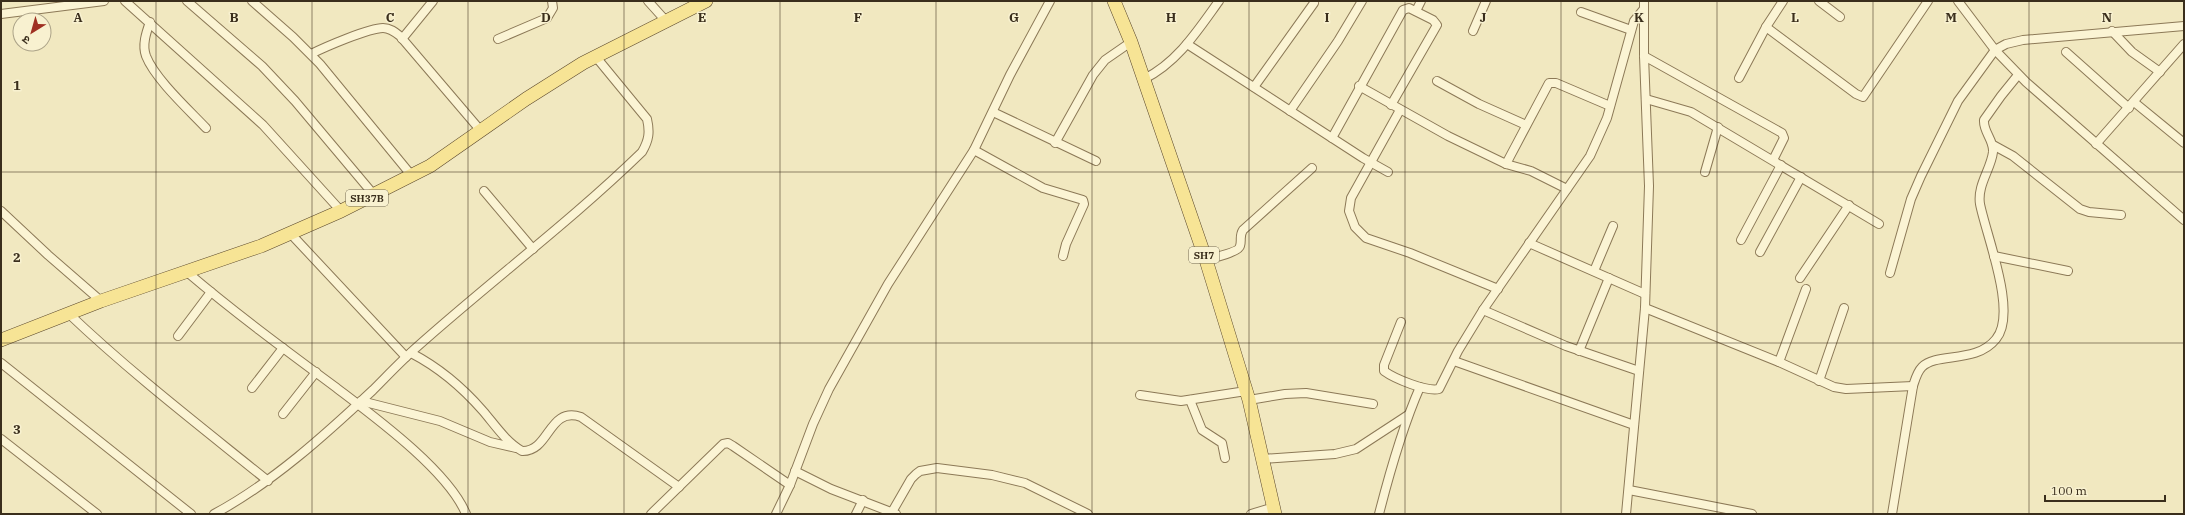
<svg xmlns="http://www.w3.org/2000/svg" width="2185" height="515" viewBox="0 0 2185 515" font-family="'IBM Plex Serif','Noto Sans Devanagari',serif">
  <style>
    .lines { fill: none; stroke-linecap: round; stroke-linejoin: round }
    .minor-casing { stroke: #8c7957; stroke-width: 10 }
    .primary-casing { stroke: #59462b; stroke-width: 14 }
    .minor { stroke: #fbf4d4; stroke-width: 8 }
    .primary { stroke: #f7e495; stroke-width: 13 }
    .grid { fill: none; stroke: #3a2e1c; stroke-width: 1; stroke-opacity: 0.55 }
    .labels { text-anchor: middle; stroke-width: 3; stroke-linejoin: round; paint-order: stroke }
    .shield { fill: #f8f1d0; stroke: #736852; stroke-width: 1 }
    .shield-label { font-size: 10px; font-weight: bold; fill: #3a2e1c }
    .grid-label { font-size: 13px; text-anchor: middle; font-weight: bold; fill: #3a2e1c; stroke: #f8f1d0; stroke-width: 3; stroke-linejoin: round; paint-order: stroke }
  </style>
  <rect width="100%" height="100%" fill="#f1e8c0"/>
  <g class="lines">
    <defs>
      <g id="minor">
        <path d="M 125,1 L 263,125 L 341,211"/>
        <path d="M 187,1 L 262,66 L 295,101 L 374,195"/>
        <path d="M 252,1 L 293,37 L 320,64 L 412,176"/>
        <path d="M 648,1 L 666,21"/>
        <path d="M 1819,1 L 1840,17"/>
        <path d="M 1958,1 L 1995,50 L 2026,82 L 2184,220"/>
        <path d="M 1416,11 L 1421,1"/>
        <path d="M 1581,12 L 1631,30"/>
        <path d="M 1,14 L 104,1"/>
        <path d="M 150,22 C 146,33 142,45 146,56 C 155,79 189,110 206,128"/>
        <path d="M 1766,27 L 1856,94 L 1863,97 L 1928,1"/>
        <path d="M 1473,31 L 1486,1"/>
        <path d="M 2112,31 L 2132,52 L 2160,72"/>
        <path d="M 402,39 L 433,1"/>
        <path d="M 498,39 L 547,18 L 553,8 L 552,1"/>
        <path d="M 1187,44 L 1363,158 L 1388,172"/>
        <path d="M 2066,52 L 2129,108"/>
        <path d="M 311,54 C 325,47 369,28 383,28 C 390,28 395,32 400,36 L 481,131"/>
        <path d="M 1644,56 L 1782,133 L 1784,138 L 1773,160"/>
        <path d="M 1739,78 L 1766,27 L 1783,1"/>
        <path d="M 1144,79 C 1178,62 1198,30 1219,1"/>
        <path d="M 1437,81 L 1479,104 L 1526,125"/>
        <path d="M 1359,86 L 1448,136 L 1506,164 L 1531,171 L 1567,189"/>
        <path d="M 1254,87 L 1314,3"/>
        <path d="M 1646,99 L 1691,112 L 1879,224"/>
        <path d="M 2134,102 L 2184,143"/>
        <path d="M 1400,110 L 1351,198 L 1349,211 L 1355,227 L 1366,238 L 1410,253 L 1498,289"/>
        <path d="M 1290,111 L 1338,41 L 1362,1"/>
        <path d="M 993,112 L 1096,161"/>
        <path d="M 1332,138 L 1403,10 L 1409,8 L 1433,20 L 1437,25 L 1391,105"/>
        <path d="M 1055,143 L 1093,75 L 1105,60 L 1131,42"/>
        <path d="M 2096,144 L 2184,44"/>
        <path d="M 1993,145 L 2013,156 L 2080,209 L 2089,212 L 2121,215"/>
        <path d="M 974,150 L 1043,188 L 1083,200 L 1084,204 L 1066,244 L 1063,256"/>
        <path d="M 1506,164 L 1549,83 L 1556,83 L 1610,106"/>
        <path d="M 1705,172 L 1718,127"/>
        <path d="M 484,191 L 533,249"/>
        <path d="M 1,211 L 48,255 L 101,301"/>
        <path d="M 290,233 L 406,357"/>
        <path d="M 1741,240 L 1781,165"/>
        <path d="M 1529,243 L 1645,294"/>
        <path d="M 1760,252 L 1801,177"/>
        <path d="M 1994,256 L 2068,271"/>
        <path d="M 1206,260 C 1212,258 1239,252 1240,246 C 1242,240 1239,236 1243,230 L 1312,168"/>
        <path d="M 1594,271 L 1613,226"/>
        <path d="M 187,272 C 234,312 284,349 334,386 C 372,415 448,470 466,514"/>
        <path d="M 1890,273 L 1911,199 L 1921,176 L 1958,101 L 1995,50 L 2006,44 L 2023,40 L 2184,26"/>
        <path d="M 1800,278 L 1849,205"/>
        <path d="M 1645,308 L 1779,362 L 1834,387 L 1846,389 L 1913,386"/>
        <path d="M 1483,310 L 1566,346 L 1639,371"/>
        <path d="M 68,313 C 131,373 200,426 268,481"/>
        <path d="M 1401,322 L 1384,365 L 1384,371 C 1395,379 1427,392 1439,389 L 1458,351 L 1483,310 L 1590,156 L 1607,118 L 1634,21 L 1643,10"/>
        <path d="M 178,336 L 211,292"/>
        <path d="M 1579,351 L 1609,278"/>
        <path d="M 411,353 C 438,367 463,388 483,411 C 495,425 506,442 522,451 C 550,452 548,406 581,417 L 679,487"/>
        <path d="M 1454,361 L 1634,425"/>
        <path d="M 1779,362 L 1806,289"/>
        <path d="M 1,363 L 191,514"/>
        <path d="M 1819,381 L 1844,308"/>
        <path d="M 252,388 L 283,348"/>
        <path d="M 1140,395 L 1181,401 L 1246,391"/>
        <path d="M 1190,400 L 1202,430 L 1222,443 L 1225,458"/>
        <path d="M 1249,400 L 1285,394 L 1306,393 L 1373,404"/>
        <path d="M 361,401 L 440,421 L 490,442 L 516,448"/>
        <path d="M 283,414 L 316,372"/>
        <path d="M 1,439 L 97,514"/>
        <path d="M 1262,459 L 1335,454 L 1356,449 L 1408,415"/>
        <path d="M 795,471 L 831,489 L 896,514"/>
        <path d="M 1629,490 L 1752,514"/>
        <path d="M 892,512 L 911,479 L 916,474 L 920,471 L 937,468 L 992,475 L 1025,483 L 1088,514"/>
        <path d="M 214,514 C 272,483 325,435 373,390 C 388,375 402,360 418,346 C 492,280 571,221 642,152 C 649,140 650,132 647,119 L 596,57"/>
        <path d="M 651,514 L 723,444 L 728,443 L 733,446 L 790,485"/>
        <path d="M 776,514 L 790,485 L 813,424 L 829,389 L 888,284 L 974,150 L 1010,75 L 1050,1"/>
        <path d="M 856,514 L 863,500"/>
        <path d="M 1251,514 L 1274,507"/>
        <path d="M 1379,514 C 1390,471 1402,428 1420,387"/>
        <path d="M 1626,514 L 1645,308 L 1649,186 L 1644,56 L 1644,1"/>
        <path d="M 1892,514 L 1913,386 C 1915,380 1917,372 1922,367 C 1937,352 1976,364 1996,339 C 2018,313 1986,235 1980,204 C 1977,185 1991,169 1993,152 C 1994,140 1983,132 1984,120 L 2001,96 L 2018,75"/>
      </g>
      <g id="primary">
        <path d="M 1114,1 L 1131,42 L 1206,260 L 1249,400 L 1275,514"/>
        <path d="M 1,340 L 101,301 L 261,246 L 341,211 L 430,166 L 526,99 L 583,63 L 706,1"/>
      </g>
    </defs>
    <use href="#minor" class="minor-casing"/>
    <use href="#primary" class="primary-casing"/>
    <use href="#minor" class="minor"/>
    <use href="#primary" class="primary"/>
  </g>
  <path class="grid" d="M 156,1 L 156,514M 312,1 L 312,514M 468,1 L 468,514M 624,1 L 624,514M 780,1 L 780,514M 936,1 L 936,514M 1092,1 L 1092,514M 1249,1 L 1249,514M 1405,1 L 1405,514M 1561,1 L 1561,514M 1717,1 L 1717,514M 1873,1 L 1873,514M 2029,1 L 2029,514M 1,172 L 2184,172M 1,343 L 2184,343"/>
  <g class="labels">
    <g class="shield">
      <rect x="346" y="190" width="42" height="16" rx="3"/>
      <rect x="1189" y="247" width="30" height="16" rx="3"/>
    </g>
    <g class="shield-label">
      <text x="367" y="202">SH37B</text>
      <text x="1204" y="259">SH7</text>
    </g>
  </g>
  <g class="grid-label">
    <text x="78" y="22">A</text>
    <text x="234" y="22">B</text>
    <text x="390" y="22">C</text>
    <text x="546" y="22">D</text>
    <text x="702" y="22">E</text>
    <text x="858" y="22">F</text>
    <text x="1014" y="22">G</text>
    <text x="1171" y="22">H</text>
    <text x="1327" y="22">I</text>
    <text x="1483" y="22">J</text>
    <text x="1639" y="22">K</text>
    <text x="1795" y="22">L</text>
    <text x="1951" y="22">M</text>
    <text x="2107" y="22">N</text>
    <text x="17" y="90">1</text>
    <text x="17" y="262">2</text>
    <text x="17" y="434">3</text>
  </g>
  <rect width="2185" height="515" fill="none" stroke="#3a2e1c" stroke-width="4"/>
  <g transform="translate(32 32) rotate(217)"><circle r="19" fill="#f8f1d0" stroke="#aca388"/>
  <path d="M0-3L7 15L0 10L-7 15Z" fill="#9f3022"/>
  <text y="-6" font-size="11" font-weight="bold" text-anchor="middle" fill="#3a2e1c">उ</text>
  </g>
  <path d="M2045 495v6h120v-6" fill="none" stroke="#3a2e1c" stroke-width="2"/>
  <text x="2051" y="495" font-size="12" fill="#3a2e1c" stroke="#f8f1d0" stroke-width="3" paint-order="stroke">100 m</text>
</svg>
